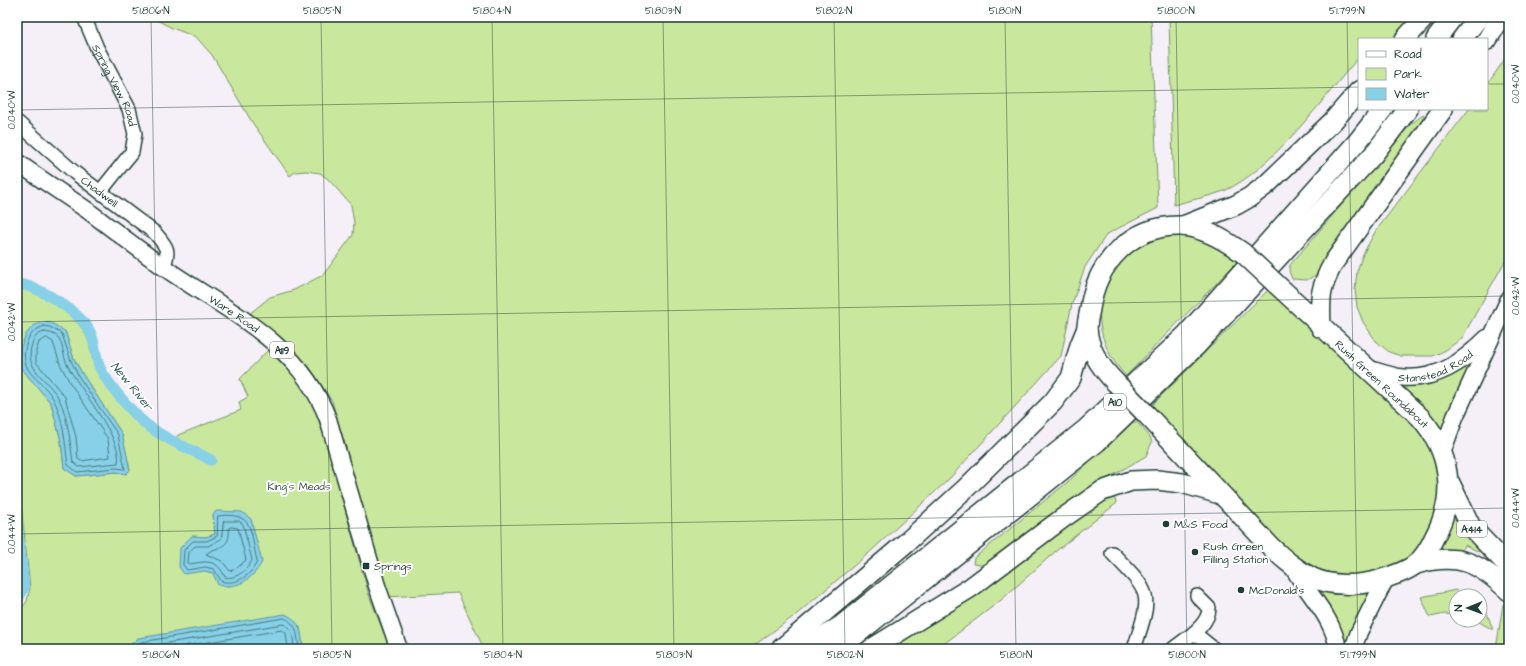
<svg xmlns="http://www.w3.org/2000/svg" width="1526" height="666" viewBox="0 0 1526 666" font-family="'Architects Daughter',sans-serif">
  <style>
    .green { fill: #cae79e; stroke: #749269; fill-rule: evenodd }
    .water { fill: #87d0e8; stroke: #5d95a0 }
    .lines { fill: none; stroke-linecap: round; stroke-linejoin: round }
    .shore { stroke: #49787c; stroke-width: 1 }
    .canal { stroke: #87d0e8; stroke-width: 11 }
    .minor-casing { stroke: #1f3d34; stroke-width: 16 }
    .major-casing { stroke: #1f3d34; stroke-width: 19 }
    .highway-casing { stroke: #1f3d34; stroke-width: 22 }
    .minor { stroke: #fff; stroke-width: 13 }
    .major { stroke: #fff; stroke-width: 16 }
    .highway { stroke: #fff; stroke-width: 19 }
    .highway-bridge-casing { stroke: #1f3d34; stroke-width: 22; stroke-linecap: butt }
    .highway-bridge { stroke: #fff; stroke-width: 19 }
    .ticks { fill: none; stroke: #1f3d34; stroke-width: 1; stroke-opacity: 0.45 }
    .poi-dot { fill: #1f3d34; stroke: #fff; stroke-width: 1.5 }
    .labels { text-anchor: middle; stroke-width: 4; stroke-linejoin: round; paint-order: stroke }
    .shield { fill: #fff; stroke: #627771; stroke-width: 1 }
    .shield-label { font-size: 10px; font-weight: bold; fill: #1f3d34 }
    .street-label { font-size: 11px; fill: #1f3d34; stroke: #fff }
    .park-label { font-size: 11px; fill: #415f49; stroke: #fff }
    .poi-label { font-size: 11px; fill: #1f3d34; stroke: #fff; text-anchor: start }
    .water-label { font-size: 12px; font-style: italic; fill: #396261; stroke: #fff }
    .neatline { fill: none; stroke: #1f3d34; stroke-width: 1.5 }
    .ticks-label { font-size: 10px; text-anchor: middle; fill: #1f3d34 }
  </style>
  <rect width="100%" height="100%" fill="#f5eff8"/>
  <filter id="ink" filterUnits="userSpaceOnUse"><feTurbulence type="fractalNoise" baseFrequency=".025" numOctaves="2"/><feDisplacementMap in="SourceGraphic" scale="8" xChannelSelector="R" yChannelSelector="G"/><feConvolveMatrix kernelMatrix="1 2 1 2 8 2 1 2 1" color-interpolation-filters="sRGB"/></filter>
  <g filter="url(#ink)">
    <g class="green">
      <path d="M 151,17 L 1151,17 L 1158,208 L 1107,234 L 1085,267 L 1072,304 L 1061,356 L 949,479 L 869,553 L 797,614 L 749,649 L 484,649 L 458,593 L 386,597 L 363,507 L 332,401 L 310,368 L 273,332 L 248,315 L 270,297 L 294,290 L 323,275 L 353,235 L 354,223 L 351,205 L 329,180 L 320,173 L 306,171 L 295,172 L 290,176 L 252,122 L 212,55 L 196,37 L 172,28 Z"/>
      <path d="M 1169,17 L 1412,17 L 1393,39 L 1359,39 L 1359,57 C 1325,96 1271,171 1224,191 C 1208,197 1190,200 1174,205 Z"/>
      <path d="M 1509,53 L 1509,254 L 1462,338 L 1446,350 L 1433,356 L 1401,356 L 1389,352 L 1376,341 L 1363,322 L 1357,307 L 1355,290 L 1357,271 L 1363,254 L 1375,232 L 1469,109 L 1487,109 L 1487,85 Z"/>
      <path d="M 1423,115 L 1425,119 L 1319,273 L 1307,280 L 1292,279 L 1289,271 L 1290,265 L 1411,124 Z"/>
      <path d="M 1175,235 C 1204,236 1215,245 1238,261 L 1126,376 C 1075,323 1101,244 1175,235 Z"/>
      <path d="M 17,288 C 38,289 77,316 86,335 C 92,346 91,362 98,373 C 106,385 135,421 146,428 C 154,434 164,439 173,444 L 178,435 L 241,410 L 239,402 L 248,397 L 240,379 L 268,350 L 300,382 L 313,405 L 325,438 L 369,595 L 390,649 L 303,649 L 300,627 L 139,638 L 125,649 L 17,649 L 17,615 L 27,601 L 30,588 L 17,466 ZM 65,331 L 74,359 L 83,375 L 122,434 L 130,470 L 126,474 L 116,472 L 76,476 L 64,468 L 61,441 L 51,403 L 21,368 ZM 213,515 L 229,587 L 213,573 L 205,571 L 192,536 L 206,537 L 215,534 Z"/>
      <path d="M 1269,289 L 1429,436 L 1443,493 L 1427,538 L 1412,555 L 1402,563 L 1380,574 L 1332,577 L 1299,563 L 1152,410 L 1154,403 Z"/>
      <path d="M 1474,359 L 1443,433 L 1397,382 Z"/>
      <path d="M 1134,422 L 1137,422 L 1150,437 L 1152,442 L 1146,456 L 1077,496 L 993,560 L 981,565 L 973,564 L 974,558 L 1070,480 L 1130,423 Z"/>
      <path d="M 1110,496 L 1114,498 L 1117,503 L 1056,551 L 1000,601 L 937,649 L 883,649 Z"/>
      <path d="M 1454,513 L 1483,550 L 1479,552 L 1465,545 L 1461,553 L 1438,552 Z"/>
      <path d="M 1314,588 L 1369,591 L 1371,593 L 1349,649 L 1343,649 C 1336,621 1333,609 1314,588 Z"/>
      <path d="M 1456,590 L 1459,596 L 1456,596 L 1456,615 L 1445,614 L 1430,617 L 1421,597 Z"/>
      <path d="M 1480,599 L 1482,599 L 1493,630 L 1476,620 L 1480,620 Z"/>
      <path d="M 1503,604 L 1509,609 L 1509,649 L 1496,649 Z"/>
    </g>
    <g class="water">
      <path d="M 43,322 L 51,323 L 65,331 L 74,359 L 83,375 L 122,434 L 130,470 L 126,474 L 116,472 L 76,476 L 64,468 L 61,441 L 51,403 L 21,368 L 20,349 L 26,334 L 33,326 Z"/>
      <path d="M 216,511 L 242,512 L 251,519 L 262,562 C 252,580 238,589 218,585 L 213,573 L 205,571 L 184,574 L 179,567 L 180,548 L 192,536 L 206,537 L 215,534 L 213,515 Z"/>
      <path d="M 285,614 C 302,622 301,632 303,649 L 125,649 L 139,638 Z"/>
    </g>
    <g class="lines">
      <g class="shore">
        <path d="M 44,326 L 50,327 L 62,334 L 71,361 L 79,377 L 118,435 L 125,469 L 115,468 L 77,472 L 68,465 C 65,444 64,422 55,402 C 44,378 16,375 27,342 C 30,333 35,330 44,326 Z"/>
        <path d="M 44,332 C 48,332 55,334 58,337 C 63,344 63,356 67,364 C 77,386 124,440 118,463 L 79,467 L 73,462 C 70,443 68,416 59,399 C 48,378 23,370 32,344 C 34,337 37,334 44,332 Z"/>
        <path d="M 47,338 L 53,342 L 60,364 L 70,383 L 108,439 L 110,457 L 81,461 L 78,459 L 76,437 L 65,397 L 36,362 L 36,351 L 39,342 Z"/>
        <path d="M 218,516 C 255,511 250,532 257,561 C 252,575 236,586 221,581 L 214,569 L 205,567 L 187,570 L 183,565 L 184,550 L 193,541 L 207,541 L 217,536 Z"/>
        <path d="M 224,521 L 239,521 L 243,524 L 252,560 C 248,570 235,580 225,577 C 217,559 207,561 190,564 L 188,563 L 189,552 L 195,546 L 208,546 L 221,539 Z"/>
        <path d="M 231,527 L 238,528 L 246,560 L 236,569 L 230,571 L 222,561 L 206,554 C 218,545 231,550 229,528 Z"/>
        <path d="M 131,649 L 141,642 L 284,618 C 298,624 297,635 299,649"/>
        <path d="M 139,649 L 143,647 L 283,624 C 294,628 293,639 294,649"/>
        <path d="M 165,649 L 282,630 L 286,633 L 288,649"/>
      </g>
      <g class="canal">
        <path d="M 17,284 C 38,285 79,312 89,330 C 96,342 95,357 100,368 C 108,384 127,406 140,419 C 159,437 188,448 211,460"/>
        <path d="M 17,525 L 24,587 L 17,602"/>
      </g>
      <defs>
        <g id="minor">
          <path id="s1" d="M 84,17 L 97,48 L 129,109 L 135,134 L 132,152 L 100,192"/>
          <path id="s2" d="M 17,122 L 75,173 L 155,233 C 166,246 171,250 163,267"/>
          <path d="M 1112,553 C 1153,595 1152,593 1134,649"/>
          <path d="M 1194,633 L 1214,649"/>
          <path d="M 1173,649 C 1185,639 1209,626 1209,608 L 1197,596"/>
        </g>
        <g id="major">
          <path id="s3" d="M 17,162 C 40,179 64,194 87,210 C 112,229 137,248 162,266 C 227,312 298,340 328,419 L 377,586 L 399,649"/>
          <path id="s4" d="M 1366,368 C 1377,371 1388,375 1399,377 C 1435,382 1463,362 1487,338"/>
          <path d="M 1442,453 L 1455,417 L 1509,299"/>
          <path d="M 1292,566 C 1308,595 1333,616 1338,649"/>
          <path d="M 1353,649 L 1359,632 L 1386,578"/>
        </g>
        <g id="highway">
          <path d="M 1405,39 L 1425,17"/>
          <path d="M 1436,39 L 1453,17"/>
          <path d="M 1462,39 L 1479,17"/>
          <path d="M 1487,40 L 1501,17"/>
          <path d="M 1183,226 L 1236,205 L 1250,197 L 1266,185 L 1332,122 L 1359,91"/>
          <path d="M 1321,328 C 1320,298 1319,289 1334,262 L 1443,109"/>
          <path d="M 1116,383 C 1102,369 1088,349 1087,328 C 1087,322 1089,315 1090,309 C 1096,263 1132,224 1182,226 C 1205,228 1225,240 1243,253"/>
          <path d="M 1147,415 L 1271,547 C 1284,559 1296,570 1313,578 C 1331,586 1357,586 1376,581 C 1388,577 1407,572 1417,563 C 1425,556 1430,547 1434,538 C 1457,496 1451,452 1420,417 L 1275,283"/>
          <path d="M 1450,483 L 1471,527 L 1509,567"/>
          <path d="M 1416,564 C 1458,552 1478,562 1509,591"/>
          <path d="M 781,649 L 908,541 L 966,488 L 1053,402 L 1071,378 L 1080,345 L 1087,328"/>
          <path d="M 805,649 L 842,625 L 1086,429 L 1186,335 L 1358,141 L 1383,109"/>
          <path d="M 834,649 L 852,638 L 1097,442 L 1195,347 L 1373,155 L 1408,109"/>
          <path d="M 871,649 L 970,588 L 1063,518 L 1102,491 L 1131,481 L 1157,480 L 1182,483 L 1220,494"/>
        </g>
      </defs>
      <use href="#minor" class="minor-casing"/>
      <use href="#major" class="major-casing"/>
      <use href="#highway" class="highway-casing"/>
      <use href="#minor" class="minor"/>
      <use href="#major" class="major"/>
      <use href="#highway" class="highway"/>
      <defs>
        <g id="highway-bridge">
          <path d="M 1243,253 L 1275,283"/>
          <path d="M 1116,383 L 1147,415"/>
        </g>
      </defs>
      <use href="#highway-bridge" class="highway-bridge-casing"/>
      <use href="#highway-bridge" class="highway-bridge"/>
    </g>
  </g>
  <path class="ticks" d="M 151,17 L 162,649M 321,17 L 332,649M 492,17 L 503,649M 663,17 L 674,649M 834,17 L 845,649M 1005,17 L 1016,649M 1176,17 L 1187,649M 1347,17 L 1358,649M 1487,84 L 1509,84M 17,110 L 1359,87M 17,322 L 1509,296M 17,534 L 1509,508"/>
  <g class="poi-dot">
    <circle cx="1166" cy="524" r="4"/>
    <circle cx="1195" cy="552" r="4"/>
    <rect x="362" y="562" width="8" height="8" rx="2"/>
    <circle cx="1241" cy="590" r="4"/>
  </g>
  <g class="labels">
    <g class="shield">
      <rect x="270" y="342" width="24" height="16" rx="3"/>
      <rect x="1104" y="394" width="22" height="16" rx="3"/>
      <rect x="1457" y="521" width="30" height="16" rx="3"/>
    </g>
    <g class="shield-label">
      <text x="282" y="354">A119</text>
      <text x="1115" y="406">A10</text>
      <text x="1472" y="533">A414</text>
    </g>
    <g class="street-label">
      <text dy="4" stroke="none"><textPath href="#s1" startOffset="75">Spring View Road</textPath></text>
      <text dy="4" stroke="none"><textPath href="#s2" startOffset="108">Chadwell</textPath></text>
      <text dy="4" stroke="none"><textPath href="#s3" startOffset="265">Ware Road</textPath></text>
      <text dy="4" stroke="none"><textPath href="#s4" startOffset="73">Stanstead Road</textPath></text>
      <text transform="translate(1382 384) rotate(43)" y="4">Rush Green Roundabout</text>
    </g>
    <g class="park-label">
      <text x="299" y="490">King's Meads</text>
    </g>
    <g class="poi-label">
      <text x="1174" y="528">M&amp;S Food</text>
      <text x="1203" y="550">Rush Green<tspan x="1203" dy="13">Filling Station</tspan></text>
      <text x="374" y="570">Springs</text>
      <text x="1249" y="594">McDonald's</text>
    </g>
    <g class="water-label">
      <text transform="translate(132 386) rotate(51)" y="4">New River</text>
    </g>
  </g>
  <rect width="1526" height="666" fill="none" stroke="#fff" stroke-width="44"/>
  <rect x="1358" y="38" width="130" height="72" fill="#ffffff" stroke="#a5b1ae"/>
  <rect x="1366" y="51" width="20" height="6" fill="#ffffff" stroke="#a5b1ae"/>
  <text x="1394" y="58" font-size="12" fill="#1f3d34">Road</text>
  <rect x="1366" y="68" width="20" height="12" fill="#cae79e" stroke="#a5b1ae"/>
  <text x="1394" y="78" font-size="12" fill="#1f3d34">Park</text>
  <rect x="1366" y="88" width="20" height="12" fill="#87d0e8" stroke="#a5b1ae"/>
  <text x="1394" y="98" font-size="12" fill="#1f3d34">Water</text>
  <g transform="translate(1468 608) rotate(269)"><circle r="19" fill="#ffffff" stroke="#a5b1ae"/>
  <path d="M0-3L7 15L0 10L-7 15Z" fill="#1f3d34"/>
  <text y="-6" font-size="11" font-weight="bold" text-anchor="middle" fill="#1f3d34">N</text>
  </g>
  <rect x="22" y="22" width="1482" height="622" class="neatline"/>
  <g class="ticks-label">
    <text x="151" y="14">51.806°N</text>
    <text x="322" y="14">51.805°N</text>
    <text x="492" y="14">51.804°N</text>
    <text x="663" y="14">51.803°N</text>
    <text x="834" y="14">51.802°N</text>
    <text x="1005" y="14">51.801°N</text>
    <text x="1176" y="14">51.800°N</text>
    <text x="1347" y="14">51.799°N</text>
    <text transform="translate(1515 84) rotate(-90)" y="4">0.040°W</text>
    <text transform="translate(11 110) rotate(-90)" y="4">0.040°W</text>
    <text transform="translate(1515 296) rotate(-90)" y="4">0.042°W</text>
    <text transform="translate(11 322) rotate(-90)" y="4">0.042°W</text>
    <text transform="translate(1515 508) rotate(-90)" y="4">0.044°W</text>
    <text transform="translate(11 534) rotate(-90)" y="4">0.044°W</text>
    <text x="161" y="658">51.806°N</text>
    <text x="332" y="658">51.805°N</text>
    <text x="503" y="658">51.804°N</text>
    <text x="674" y="658">51.803°N</text>
    <text x="845" y="658">51.802°N</text>
    <text x="1016" y="658">51.801°N</text>
    <text x="1187" y="658">51.800°N</text>
    <text x="1358" y="658">51.799°N</text>
  </g>
</svg>
